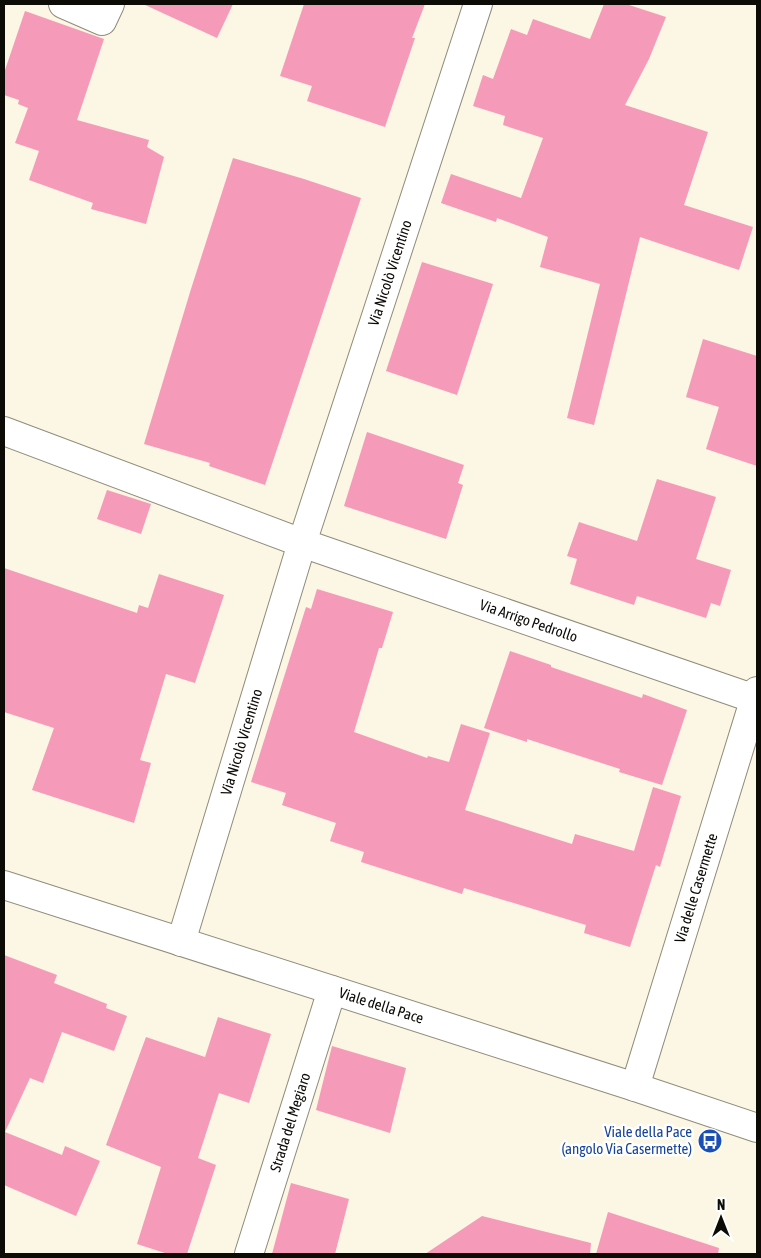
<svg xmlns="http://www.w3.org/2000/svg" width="761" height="1258" viewBox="0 0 761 1258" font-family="'Asap Condensed',sans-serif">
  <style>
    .building { fill: #f69ab9 }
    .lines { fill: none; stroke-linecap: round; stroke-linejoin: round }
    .street-casing { stroke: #908b7b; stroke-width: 30 }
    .secondary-casing { stroke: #908b7b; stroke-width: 30 }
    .street { stroke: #fff; stroke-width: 28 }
    .secondary { stroke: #fff; stroke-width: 28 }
    .labels { text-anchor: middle; stroke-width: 5; stroke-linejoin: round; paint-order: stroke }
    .street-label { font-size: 15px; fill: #0d0b06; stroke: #fff }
    .transit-label { font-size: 15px; fill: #164399; stroke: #fff; text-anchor: end }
  </style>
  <rect width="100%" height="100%" fill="#fcf6e4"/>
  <g class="building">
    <path d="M 143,4 L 233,4 L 217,38 Z"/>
    <path d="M 304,4 L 425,4 L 412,38 L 415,38 L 385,127 L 307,101 L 312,86 L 280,76 Z"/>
    <path d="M 604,4 L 626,4 L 666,17 L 649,59 L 625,105 L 708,132 L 684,205 L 753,227 L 739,270 L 640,237 L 594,425 L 567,418 L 600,284 L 540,267 L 548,237 L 497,218 L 496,222 L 441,203 L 451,174 L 521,198 L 543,138 L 503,125 L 505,116 L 473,106 L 483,75 L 493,79 L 511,29 L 527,35 L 533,19 L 590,39 Z"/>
    <path d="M 25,11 L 104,39 L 77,120 L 149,140 L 147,147 L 164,157 L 146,224 L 91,209 L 93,203 L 29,180 L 39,151 L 15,143 L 28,108 L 18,104 L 19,100 L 4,95 L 4,73 Z"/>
    <path d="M 233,158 L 304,179 L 361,198 L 265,485 L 209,466 L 210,463 L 144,444 L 191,289 Z"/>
    <path d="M 422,262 L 493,284 L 457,395 L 386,371 Z"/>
    <path d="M 703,339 L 757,356 L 757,466 L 706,449 L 719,407 L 686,397 Z"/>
    <path d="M 367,432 L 464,465 L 458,483 L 463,485 L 446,539 L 344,506 Z"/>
    <path d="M 657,479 L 716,497 L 696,559 L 731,570 L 720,606 L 711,603 L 706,618 L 637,596 L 634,605 L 570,584 L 577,559 L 567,556 L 579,522 L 637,541 Z"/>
    <path d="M 107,490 L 151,504 L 141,534 L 97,519 Z"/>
    <path d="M 4,568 L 137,613 L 139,605 L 148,608 L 159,574 L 224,595 L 195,683 L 166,674 L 140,760 L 151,763 L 134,823 L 32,790 L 54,728 L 4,712 Z"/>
    <path d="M 317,589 L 393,612 L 382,648 L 379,648 L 354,732 L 427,758 L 428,756 L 449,762 L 461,724 L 490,733 L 465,810 L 572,844 L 575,834 L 634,851 L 653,787 L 681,796 L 660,867 L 656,865 L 630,947 L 584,933 L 586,925 L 464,888 L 462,894 L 361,862 L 364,852 L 330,841 L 336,823 L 282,805 L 286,793 L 251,782 L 306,607 L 311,609 Z"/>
    <path d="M 510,651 L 551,665 L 551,667 L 642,698 L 643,694 L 687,710 L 662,785 L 619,772 L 620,769 L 527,739 L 527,742 L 484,728 Z"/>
    <path d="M 4,955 L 57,975 L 54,983 L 107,1004 L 106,1008 L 127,1016 L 114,1051 L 62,1032 L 43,1083 L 30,1078 L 5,1132 L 62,1155 L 65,1146 L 100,1161 L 76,1216 L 4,1185 Z"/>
    <path d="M 218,1017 L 271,1034 L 249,1103 L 219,1093 L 198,1158 L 216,1165 L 204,1202 L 187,1254 L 168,1254 L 137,1244 L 161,1167 L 106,1145 L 146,1037 L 205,1057 Z"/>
    <path d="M 332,1046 L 406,1068 L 390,1133 L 316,1110 Z"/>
    <path d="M 291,1183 L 349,1199 L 335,1254 L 272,1254 Z"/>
    <path d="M 608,1212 L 719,1248 L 718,1254 L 596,1254 Z"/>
    <path d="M 482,1216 L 591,1243 L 590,1254 L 425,1254 Z"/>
  </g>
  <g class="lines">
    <defs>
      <g id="street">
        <path d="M 63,4 L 102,21 L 110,4"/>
        <path id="s1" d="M 4,431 L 302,543 L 755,699"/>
        <path id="s2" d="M 181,942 L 302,543 L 478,4"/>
        <path id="s3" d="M 635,1087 L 757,691"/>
        <path id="s4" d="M 249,1254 L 332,990"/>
      </g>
      <g id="secondary">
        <path id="s5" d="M 4,885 L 635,1087 L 757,1128"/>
      </g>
    </defs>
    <use href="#street" class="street-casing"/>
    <use href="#secondary" class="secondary-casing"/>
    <use href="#street" class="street"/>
    <use href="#secondary" class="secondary"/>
  </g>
  <defs>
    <symbol id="bus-disc" viewBox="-11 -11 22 22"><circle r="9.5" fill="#1a4fb4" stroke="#fff"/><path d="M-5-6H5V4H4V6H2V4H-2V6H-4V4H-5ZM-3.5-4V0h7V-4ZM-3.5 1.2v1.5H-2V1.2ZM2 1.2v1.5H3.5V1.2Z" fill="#fff"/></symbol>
  </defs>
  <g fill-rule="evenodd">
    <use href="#bus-disc" x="696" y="1127" width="28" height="28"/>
  </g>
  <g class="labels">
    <g class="street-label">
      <text dy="5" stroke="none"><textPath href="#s2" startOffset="701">Via Nicolò Vicentino</textPath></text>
      <text dy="5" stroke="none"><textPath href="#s1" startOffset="558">Via Arrigo Pedrollo</textPath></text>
      <text dy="5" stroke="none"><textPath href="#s2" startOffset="209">Via Nicolò Vicentino</textPath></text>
      <text dy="5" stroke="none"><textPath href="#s3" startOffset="208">Via delle Casermette</textPath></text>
      <text dy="5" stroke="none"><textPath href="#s5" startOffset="396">Viale della Pace</textPath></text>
      <text dy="5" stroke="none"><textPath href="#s4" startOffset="138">Strada del Megiaro</textPath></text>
    </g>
    <g class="transit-label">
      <text x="692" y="1137">Viale della Pace<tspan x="692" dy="17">(angolo Via Casermette)</tspan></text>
    </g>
  </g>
  <rect width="761" height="1258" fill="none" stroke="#0d0b06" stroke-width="10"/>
  <g transform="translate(721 1218)" stroke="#ffffff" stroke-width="4" paint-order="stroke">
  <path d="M0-4L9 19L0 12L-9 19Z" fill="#0d0b06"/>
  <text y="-8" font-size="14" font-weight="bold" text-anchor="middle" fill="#0d0b06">N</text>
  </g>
</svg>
